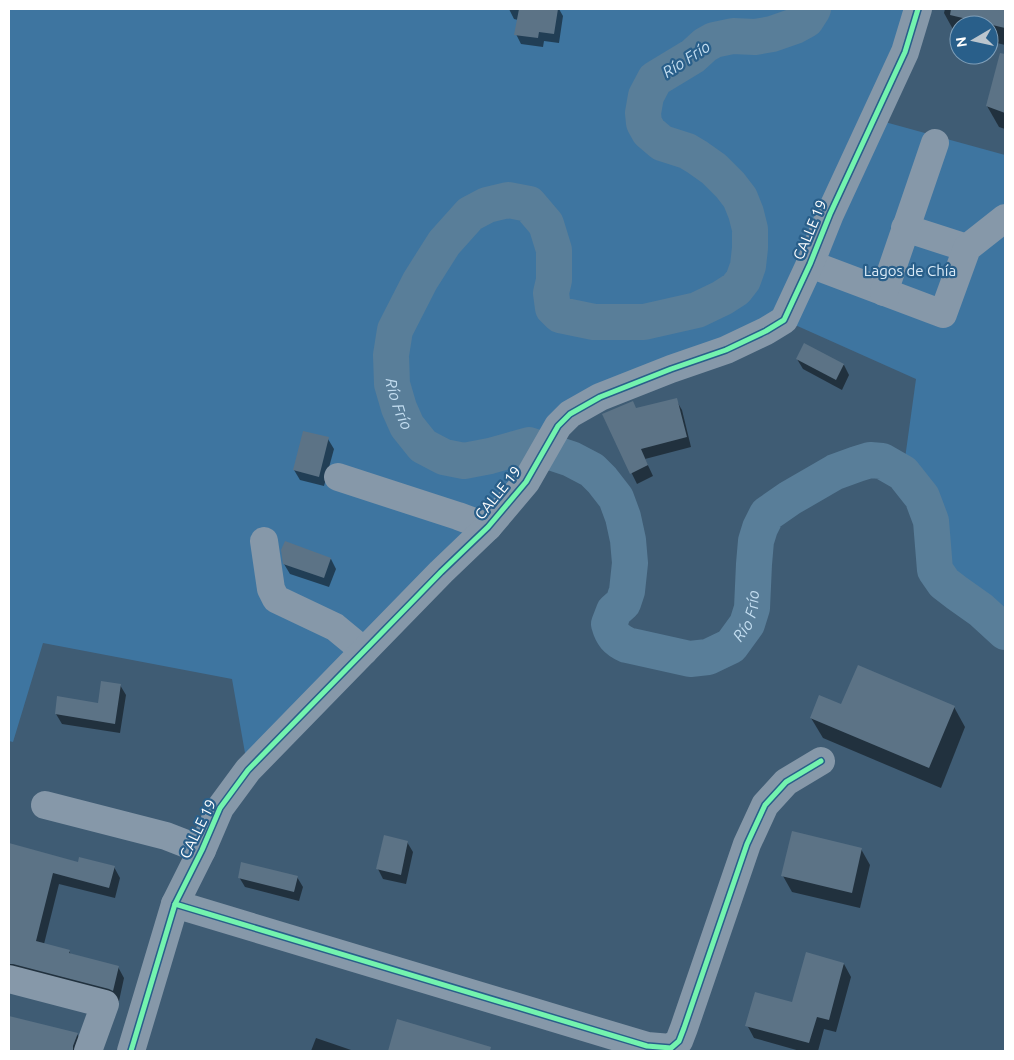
<svg xmlns="http://www.w3.org/2000/svg" width="1014" height="1060" viewBox="0 0 1014 1060" font-family="Ubuntu,sans-serif">
  <style>
    .green { fill: #3e75a0 }
    .shadow { fill: #0007 }
    .lines { fill: none; stroke-linecap: round; stroke-linejoin: round }
    .river { stroke: #597e99; stroke-width: 36 }
    .building { fill: #5c7386 }
    .minor { stroke: #8698a9; stroke-width: 28 }
    .cycleway-casing { stroke: #295f8a; stroke-width: 8 }
    .cycleway { stroke: #73f3ae; stroke-width: 5 }
    .labels { text-anchor: middle; stroke-width: 4.5; stroke-linejoin: round; paint-order: stroke }
    .street-label { font-size: 15px; fill: #fff; stroke: #295f8a }
    .park-label { font-size: 15px; fill: #dbebf7; stroke: #295f8a }
    .water-label { font-size: 16px; font-style: italic; fill: #c3ddf0; stroke: #295f8a }
  </style>
  <rect width="100%" height="100%" fill="#3f5c74"/>
  <path class="green" d="M 9,9 L 918,9 L 874,119 L 1005,155 L 1005,632 C 987,608 951,598 936,572 C 932,565 933,533 931,523 C 928,504 914,488 903,473 L 916,379 L 784,320 L 600,397 L 526,482 L 248,770 L 232,679 L 43,643 L 13,742 L 9,741 Z"/>
  <g class="shadow">
    <path d="M 509,9 L 559,9 L 563,16 L 559,43 L 544,41 L 543,47 L 521,44 L 516,34 L 518,20 L 514,19 Z"/>
    <path d="M 945,9 L 1005,9 L 1005,45 L 989,41 L 989,25 L 959,25 L 959,34 L 955,33 L 944,13 Z"/>
    <path d="M 994,81 L 1005,85 L 1005,129 L 999,127 L 987,106 Z"/>
    <path d="M 797,359 L 844,365 L 849,375 L 842,390 L 803,369 Z"/>
    <path d="M 676,400 L 682,410 L 691,447 L 645,459 L 653,476 L 637,484 L 603,415 L 636,409 Z"/>
    <path d="M 328,439 L 334,449 L 324,486 L 300,480 L 294,470 Z"/>
    <path d="M 331,559 L 336,569 L 329,587 L 290,574 L 284,564 Z"/>
    <path d="M 120,685 L 126,695 L 120,733 L 62,724 L 56,714 L 58,698 L 99,704 Z"/>
    <path d="M 842,706 L 954,707 L 965,727 L 941,788 L 823,738 L 811,718 Z"/>
    <path d="M 407,842 L 413,852 L 406,884 L 383,879 L 378,869 Z"/>
    <path d="M 9,844 L 79,863 L 114,867 L 120,878 L 115,898 L 59,884 L 44,944 L 69,951 L 71,955 L 118,967 L 124,978 L 119,1001 L 9,976 Z"/>
    <path d="M 861,849 L 870,865 L 860,908 L 792,892 L 783,876 Z"/>
    <path d="M 239,877 L 297,877 L 303,887 L 299,901 L 245,887 Z"/>
    <path d="M 844,964 L 851,977 L 836,1032 L 824,1029 L 818,1051 L 800,1051 L 754,1038 L 747,1025 L 793,1004 Z"/>
    <path d="M 9,1017 L 77,1034 L 83,1044 L 80,1051 L 9,1051 Z"/>
    <path d="M 405,1023 L 485,1047 L 488,1051 L 395,1051 Z"/>
    <path d="M 316,1038 L 354,1051 L 311,1051 Z"/>
  </g>
  <g class="lines">
    <path class="river" id="s1" d="M 813,9 L 806,20 L 795,26 L 772,34 L 755,37 L 733,36 L 714,40 L 705,45 L 693,56 L 655,79 L 646,96 L 643,113 L 644,123 L 649,132 L 662,143 L 687,151 L 697,157 L 714,169 L 730,185 L 740,198 L 746,213 L 750,229 L 750,248 L 748,266 L 743,280 L 736,289 L 722,298 L 697,310 L 644,322 L 594,322 L 560,315 L 553,308 L 551,293 L 554,280 L 554,250 L 546,224 L 529,204 L 508,200 L 487,205 L 470,214 L 444,243 L 420,281 L 395,330 L 391,355 L 392,384 L 399,408 L 407,426 L 423,446 L 444,457 L 464,461 L 490,456 L 529,445 L 571,459 L 592,470 L 602,480 L 616,498 L 623,517 L 628,540 L 630,563 L 627,591 L 623,603 L 614,611 L 609,624 C 612,635 616,640 627,645 L 690,659 L 708,657 L 731,646 L 747,624 L 752,608 L 754,564 L 756,541 L 760,528 L 767,514 L 790,498 L 835,472 L 857,464 L 870,460 L 882,461 L 903,473 L 922,497 L 931,521 L 935,570 L 944,583 L 957,593 L 981,610 L 1005,632"/>
  </g>
  <g class="building">
    <path d="M 519,9 L 558,9 L 554,34 L 539,32 L 538,38 L 514,35 Z"/>
    <path d="M 951,9 L 1005,9 L 1005,28 L 950,15 Z"/>
    <path d="M 1000,53 L 1005,54 L 1005,113 L 986,106 Z"/>
    <path d="M 804,343 L 844,364 L 836,380 L 796,359 Z"/>
    <path d="M 677,398 L 687,437 L 641,449 L 648,465 L 630,474 L 602,414 L 633,401 L 636,408 Z"/>
    <path d="M 303,431 L 329,437 L 319,477 L 293,470 Z"/>
    <path d="M 285,541 L 331,558 L 324,578 L 283,564 L 281,550 Z"/>
    <path d="M 858,665 L 955,706 L 929,768 L 810,718 L 819,695 L 841,704 Z"/>
    <path d="M 101,681 L 121,684 L 115,724 L 55,714 L 57,696 L 98,703 Z"/>
    <path d="M 792,831 L 862,848 L 852,893 L 781,876 Z"/>
    <path d="M 384,835 L 408,841 L 401,875 L 376,869 Z"/>
    <path d="M 9,843 L 78,862 L 79,857 L 115,866 L 109,888 L 53,873 L 36,941 L 70,950 L 69,953 L 119,966 L 113,991 L 109,989 L 13,964 L 9,964 Z"/>
    <path d="M 241,862 L 298,876 L 294,892 L 238,878 Z"/>
    <path d="M 806,952 L 844,963 L 829,1020 L 817,1017 L 809,1043 L 745,1026 L 755,992 L 792,1002 Z"/>
    <path d="M 9,1016 L 78,1033 L 73,1046 L 73,1051 L 9,1051 Z"/>
    <path d="M 397,1019 L 491,1047 L 490,1051 L 388,1051 Z"/>
  </g>
  <g class="lines">
    <g class="minor">
      <path d="M 905,228 L 967,248"/>
      <path d="M 810,264 L 943,314 L 967,248 L 1005,218"/>
      <path d="M 884,292 L 935,143"/>
      <path d="M 338,477 L 458,516 L 488,527"/>
      <path d="M 264,541 L 271,589 L 276,599 L 335,627 L 364,651"/>
      <path d="M 45,805 L 166,836 L 202,850"/>
      <path d="M 175,904 L 647,1046 L 671,1048 L 679,1041 L 684,1028 L 747,844 L 765,805 L 786,782 L 821,761"/>
      <path d="M 9,979 L 105,1004 L 88,1051"/>
      <path d="M 131,1051 L 175,904 L 202,850 L 220,808 L 248,770 L 441,572 L 488,527 L 526,482 L 558,426 L 570,414 L 600,397 L 671,369 L 726,350 L 766,331 L 784,320 L 810,264 L 830,214 L 905,52 L 918,9"/>
    </g>
    <defs>
      <g id="cycleway">
        <path d="M 175,904 L 647,1046 L 671,1048 L 679,1041 L 684,1028 L 747,844 L 765,805 L 786,782 L 821,761"/>
        <path d="M 131,1051 L 175,904 L 202,850 L 220,808 L 248,770 L 441,572 L 488,527 L 526,482 L 558,426 L 570,414 L 600,397 L 671,369 L 726,350 L 766,331 L 784,320 L 810,264 L 830,214 L 905,52 L 918,9"/>
      </g>
    </defs>
    <use href="#cycleway" class="cycleway-casing"/>
    <use href="#cycleway" class="cycleway"/>
  </g>
  <g class="labels">
    <g class="street-label">
      <text transform="translate(810 230) rotate(-67)" y="5">CALLE 19</text>
      <text transform="translate(498 493) rotate(-51)" y="5">CALLE 19</text>
      <text transform="translate(198 829) rotate(-64)" y="5">CALLE 19</text>
    </g>
    <g class="park-label">
      <text x="910" y="276">Lagos de Chía</text>
    </g>
    <g class="water-label">
      <text transform="translate(686 59) rotate(-33)" y="6">Río Frío</text>
      <text dy="6" stroke="none"><textPath href="#s1" startOffset="1029">Río Frío</textPath></text>
      <text dy="6" stroke="none"><textPath href="#s1" startOffset="1600">Río Frío</textPath></text>
    </g>
  </g>
  <rect width="1014" height="1060" fill="none" stroke="#ffffff" stroke-width="20"/>
  <g transform="translate(974 40) rotate(261)"><circle r="24" fill="#295f8a" stroke="#7f9fb9"/>
  <path d="M0-4L9 19L0 12L-9 19Z" fill="#bcc6ce"/>
  <text y="-8" font-size="14" font-weight="bold" text-anchor="middle" fill="#ffffff">N</text>
  </g>
</svg>
